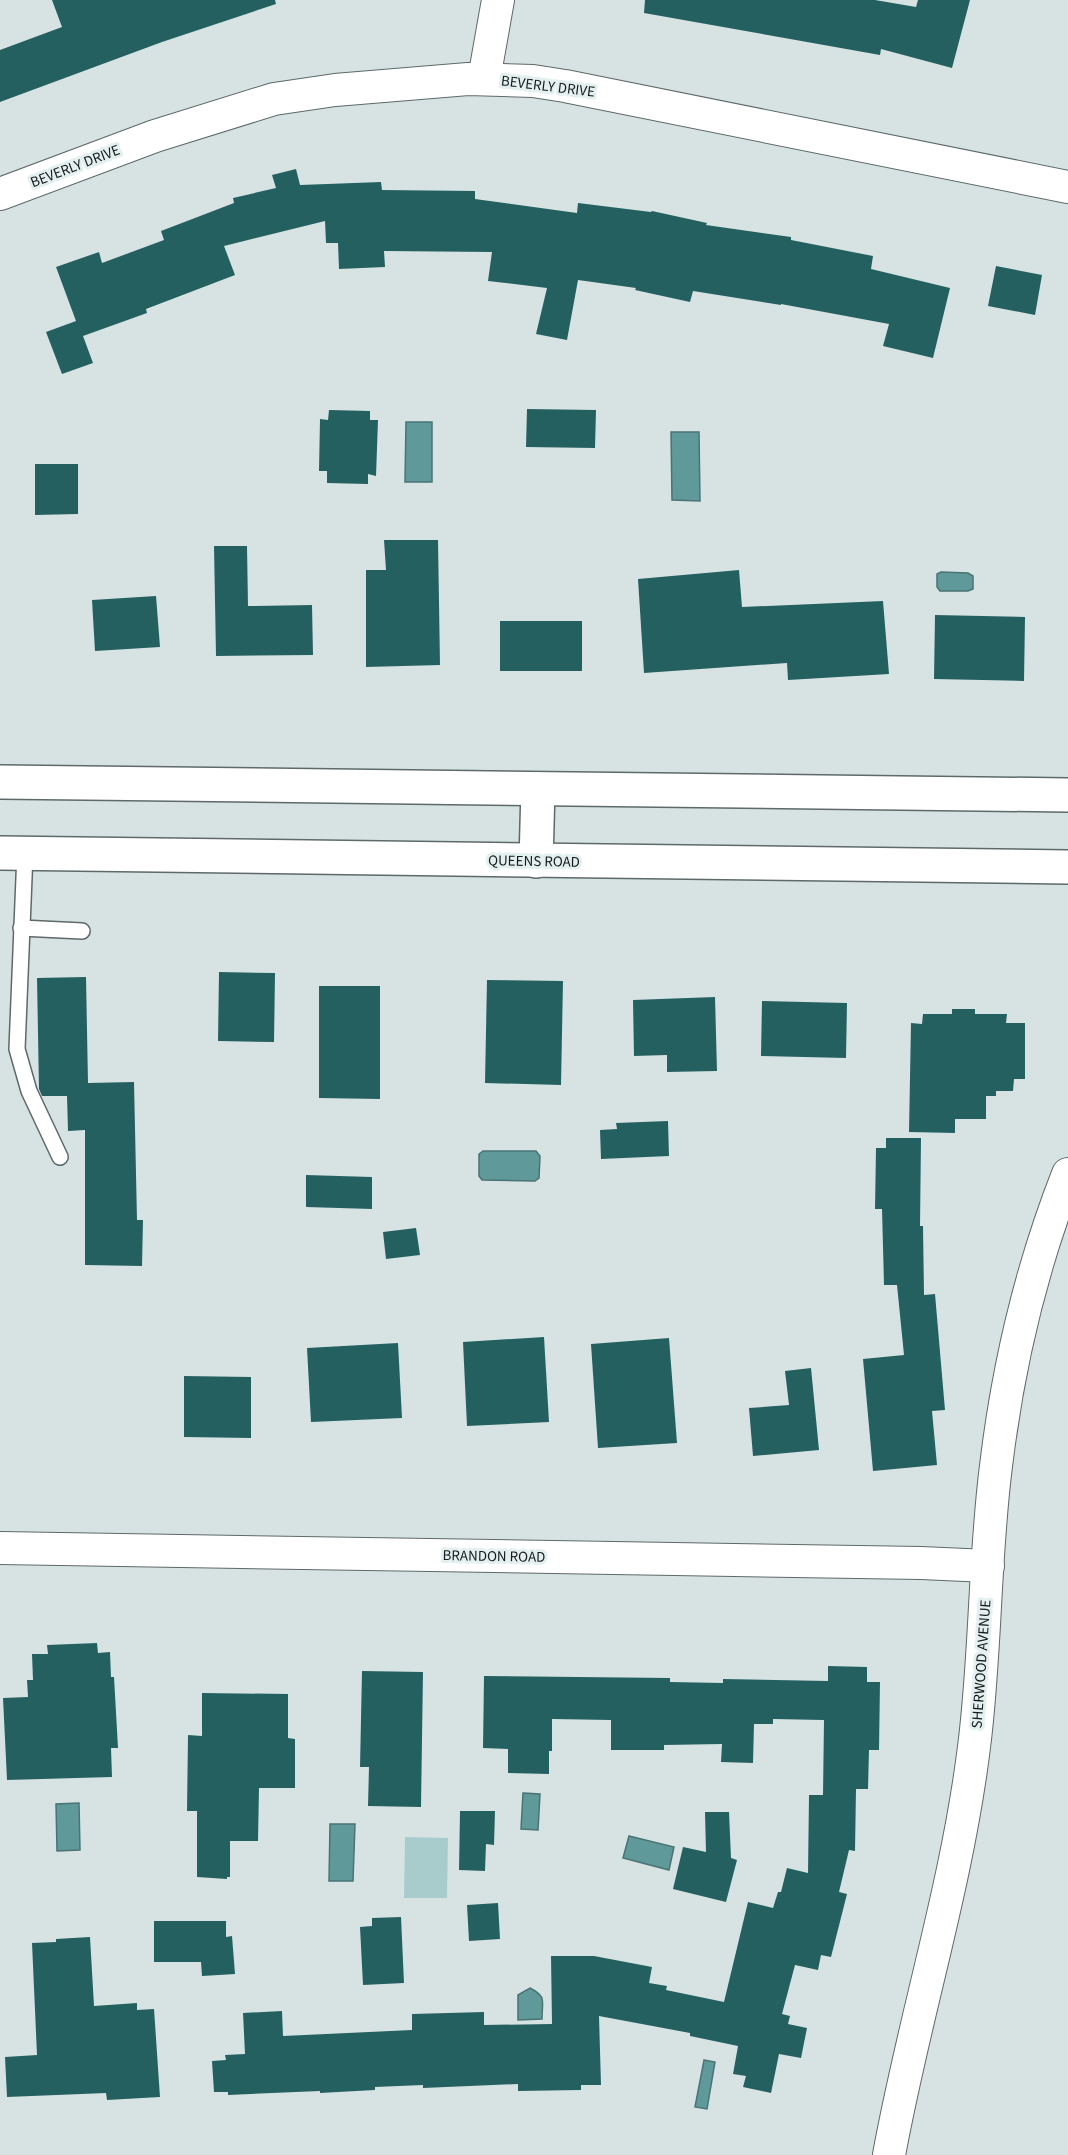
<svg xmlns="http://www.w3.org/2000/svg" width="1068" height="2155" viewBox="0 0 1068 2155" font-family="'Source Sans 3',sans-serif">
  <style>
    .green { fill: #a8cccb }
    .water { fill: #60999a; stroke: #4a7374; stroke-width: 1.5 }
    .building { fill: #256061 }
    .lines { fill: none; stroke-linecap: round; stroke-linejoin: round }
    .lane-casing { stroke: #5e6969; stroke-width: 18 }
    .street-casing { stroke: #5e6969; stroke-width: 34 }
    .secondary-casing { stroke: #5e6969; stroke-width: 36 }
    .lane { stroke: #fff; stroke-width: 15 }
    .street { stroke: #fff; stroke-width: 32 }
    .secondary { stroke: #fff; stroke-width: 33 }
    .labels { text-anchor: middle; stroke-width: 6; stroke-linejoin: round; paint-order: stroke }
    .street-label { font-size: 15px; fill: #171b1b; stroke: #e4f0f0 }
  </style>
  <rect width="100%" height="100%" fill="#d7e3e3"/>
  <path class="green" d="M 405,1837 L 448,1838 L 447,1898 L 404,1898 Z"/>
  <g class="water">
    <path d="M 406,422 L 432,422 L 432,482 L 405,482 Z"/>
    <path d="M 671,432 L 699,432 L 700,501 L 672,500 Z"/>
    <path d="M 941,572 L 968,573 L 973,576 L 973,589 L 968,591 L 940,591 L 937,587 L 937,574 Z"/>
    <path d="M 483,1151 L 536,1151 L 540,1156 L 539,1178 L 535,1181 L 482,1180 L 479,1176 L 479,1154 Z"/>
    <path d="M 523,1793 L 540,1794 L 538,1830 L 521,1829 Z"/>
    <path d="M 79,1803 L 80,1850 L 57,1851 L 56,1804 Z"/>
    <path d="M 330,1824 L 355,1824 L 353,1881 L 329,1881 Z"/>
    <path d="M 629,1836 L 674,1847 L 669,1870 L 623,1858 Z"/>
    <path d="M 530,1988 C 547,1997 542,2000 542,2019 L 518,2020 L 518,1995 Z"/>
    <path d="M 704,2060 L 715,2062 L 707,2109 L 695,2107 Z"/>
  </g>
  <g class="building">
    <path d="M 52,0 L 275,0 L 276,4 L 162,42 L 0,102 L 0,50 L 62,27 Z"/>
    <path d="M 645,0 L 875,0 L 916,7 L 918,0 L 970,0 L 952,68 L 881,49 L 880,55 L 644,13 Z"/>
    <path d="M 296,169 L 300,185 L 381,182 L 382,190 L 475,191 L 475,199 L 577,213 L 578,203 L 651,212 L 652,211 L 707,223 L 706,225 L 791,237 L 791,240 L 873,256 L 871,269 L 950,288 L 933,358 L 883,346 L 889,324 L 781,304 L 781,305 L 693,291 L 690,302 L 635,290 L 636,288 L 578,280 L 567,340 L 536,334 L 547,288 L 488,281 L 492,252 L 384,251 L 385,267 L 339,269 L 338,243 L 326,243 L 325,221 L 224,246 L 235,275 L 146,309 L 147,313 L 83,336 L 93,363 L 62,374 L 46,332 L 76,321 L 56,267 L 99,252 L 102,263 L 164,240 L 161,231 L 234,203 L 233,198 L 276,188 L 272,175 Z"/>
    <path d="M 996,266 L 1042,275 L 1035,315 L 988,306 Z"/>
    <path d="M 527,409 L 596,410 L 595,448 L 526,447 Z"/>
    <path d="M 329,410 L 370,411 L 370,420 L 378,420 L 376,476 L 368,474 L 368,484 L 327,483 L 327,471 L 319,471 L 320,419 L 328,420 Z"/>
    <path d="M 35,464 L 78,464 L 78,514 L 35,515 Z"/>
    <path d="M 384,540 L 438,540 L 440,665 L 366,667 L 366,570 L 386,570 Z"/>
    <path d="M 214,546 L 247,546 L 248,606 L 312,605 L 313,655 L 216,656 Z"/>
    <path d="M 739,570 L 742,607 L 883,601 L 889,674 L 788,680 L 787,663 L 644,673 L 638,579 Z"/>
    <path d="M 156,596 L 160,647 L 95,651 L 92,600 Z"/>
    <path d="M 935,615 L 1025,617 L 1024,681 L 934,679 Z"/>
    <rect x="500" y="621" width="82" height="50"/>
    <path d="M 219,972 L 275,973 L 274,1042 L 218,1041 Z"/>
    <path d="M 86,977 L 88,1083 L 134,1082 L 137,1220 L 143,1220 L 142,1266 L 85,1265 L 85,1130 L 68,1131 L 67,1096 L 42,1096 L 39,1089 L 37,978 Z"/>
    <path d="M 487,980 L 563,981 L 561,1085 L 485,1083 Z"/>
    <path d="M 319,986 L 380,986 L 380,1099 L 319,1098 Z"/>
    <path d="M 715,997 L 717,1071 L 667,1072 L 667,1055 L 634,1056 L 633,1000 Z"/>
    <path d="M 762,1001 L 847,1003 L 846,1058 L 761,1056 Z"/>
    <path d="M 952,1009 L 975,1009 L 975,1014 L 1007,1014 L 1006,1023 L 1025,1023 L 1025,1079 L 1014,1079 L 1013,1091 L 996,1091 L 996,1096 L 986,1096 L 986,1119 L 955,1119 L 955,1133 L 909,1132 L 911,1023 L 922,1024 L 923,1014 L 952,1014 Z"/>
    <path d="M 668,1121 L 669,1156 L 601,1159 L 600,1130 L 617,1129 L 616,1123 Z"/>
    <path d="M 886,1138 L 921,1138 L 920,1226 L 923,1226 L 924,1295 L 935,1294 L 945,1410 L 932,1411 L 937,1465 L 873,1471 L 863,1359 L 904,1355 L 897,1285 L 884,1285 L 882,1209 L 875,1209 L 876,1148 L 886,1148 Z"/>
    <path d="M 306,1175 L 372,1177 L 372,1209 L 306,1207 Z"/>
    <path d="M 416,1228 L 420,1255 L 386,1259 L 383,1232 Z"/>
    <path d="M 544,1337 L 549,1422 L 467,1426 L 463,1342 Z"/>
    <path d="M 669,1338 L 677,1443 L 598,1448 L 591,1344 Z"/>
    <path d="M 398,1343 L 402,1418 L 311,1422 L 307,1348 Z"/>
    <path d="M 811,1368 L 819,1450 L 753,1456 L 749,1408 L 789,1405 L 785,1371 Z"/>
    <path d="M 184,1376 L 251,1377 L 251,1438 L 184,1437 Z"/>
    <path d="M 97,1643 L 98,1653 L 110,1652 L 111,1677 L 114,1677 L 118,1748 L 111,1748 L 112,1777 L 7,1780 L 3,1698 L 28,1697 L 27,1680 L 33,1680 L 32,1654 L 48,1654 L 47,1645 Z"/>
    <path d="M 828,1666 L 867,1667 L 867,1682 L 880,1682 L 879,1750 L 869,1750 L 868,1789 L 856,1789 L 855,1851 L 849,1850 L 839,1892 L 847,1894 L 831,1957 L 821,1955 L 818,1970 L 795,1965 L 782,2014 L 790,2016 L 788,2024 L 807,2028 L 801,2058 L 779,2054 L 771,2093 L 743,2087 L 746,2076 L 733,2074 L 738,2046 L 690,2036 L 690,2033 L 599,2016 L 601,2085 L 581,2085 L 581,2090 L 518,2091 L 518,2084 L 423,2088 L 423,2085 L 375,2087 L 375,2090 L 320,2093 L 320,2091 L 228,2095 L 228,2092 L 214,2092 L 212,2061 L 226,2060 L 225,2055 L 245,2054 L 243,2013 L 282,2011 L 283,2036 L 412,2030 L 412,2014 L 484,2012 L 484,2025 L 552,2024 L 551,1956 L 594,1956 L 652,1967 L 649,1983 L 667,1986 L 666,1990 L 724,2002 L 748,1902 L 773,1908 L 778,1892 L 781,1892 L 787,1868 L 808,1873 L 809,1795 L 823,1795 L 824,1720 L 773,1719 L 773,1724 L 754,1724 L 753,1763 L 721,1762 L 722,1744 L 664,1745 L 664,1750 L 611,1750 L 611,1720 L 552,1719 L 552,1751 L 549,1751 L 549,1774 L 508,1773 L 508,1749 L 483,1748 L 484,1676 L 670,1678 L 670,1682 L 723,1683 L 723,1679 L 828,1681 Z"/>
    <path d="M 362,1671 L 423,1672 L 421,1807 L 368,1806 L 369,1767 L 360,1767 Z"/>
    <path d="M 202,1693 L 288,1694 L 288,1738 L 295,1739 L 295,1788 L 259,1788 L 258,1841 L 230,1841 L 230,1877 L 227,1877 L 227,1879 L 197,1877 L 197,1811 L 187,1811 L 188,1735 L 202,1736 Z"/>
    <path d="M 460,1811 L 495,1811 L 494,1845 L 486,1844 L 485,1871 L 459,1870 Z"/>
    <path d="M 705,1812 L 729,1812 L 731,1858 L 737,1860 L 726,1902 L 673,1889 L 683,1847 L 706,1852 Z"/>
    <path d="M 498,1903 L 500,1939 L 469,1941 L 467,1905 Z"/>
    <path d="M 401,1917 L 404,1983 L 363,1985 L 360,1927 L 372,1926 L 372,1918 Z"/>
    <path d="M 154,1921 L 226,1921 L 226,1937 L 232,1936 L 235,1974 L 202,1976 L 201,1962 L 154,1962 Z"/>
    <path d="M 90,1937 L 94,2006 L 137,2003 L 137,2010 L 154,2009 L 160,2097 L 107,2100 L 106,2093 L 7,2097 L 5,2057 L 37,2055 L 32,1943 L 56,1942 L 56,1939 Z"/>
  </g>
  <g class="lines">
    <defs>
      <g id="lane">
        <path d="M 25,853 L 17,1049 L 29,1091 L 60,1157"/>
        <path d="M 21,928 L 82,931"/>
      </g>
      <g id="street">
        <path d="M 484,79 L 498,0"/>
        <path d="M 0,194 L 155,136 L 274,99 L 335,90 L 468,79 L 533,81 L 565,86 L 1068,187"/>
        <path d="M 0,1548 L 921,1563 L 988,1566"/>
        <path d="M 889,2155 C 914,2018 957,1885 974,1747 C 986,1654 984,1559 996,1466 C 1008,1366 1031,1268 1068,1174"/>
      </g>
      <g id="secondary">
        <path d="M 0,782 L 1068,795"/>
        <path d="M 0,853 L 1068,867"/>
        <path d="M 536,861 L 538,789"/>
      </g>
    </defs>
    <use href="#lane" class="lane-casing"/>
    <use href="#street" class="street-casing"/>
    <use href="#secondary" class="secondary-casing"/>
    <use href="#lane" class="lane"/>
    <use href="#street" class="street"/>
    <use href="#secondary" class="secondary"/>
  </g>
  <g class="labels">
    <g class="street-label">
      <text transform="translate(548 86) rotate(7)" y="5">BEVERLY DRIVE</text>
      <text transform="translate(75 166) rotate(-21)" y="5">BEVERLY DRIVE</text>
      <text transform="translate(534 861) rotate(1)" y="5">QUEENS ROAD</text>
      <text transform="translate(494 1556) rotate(1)" y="5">BRANDON ROAD</text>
      <text transform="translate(981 1664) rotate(-86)" y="5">SHERWOOD AVENUE</text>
    </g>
  </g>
</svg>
